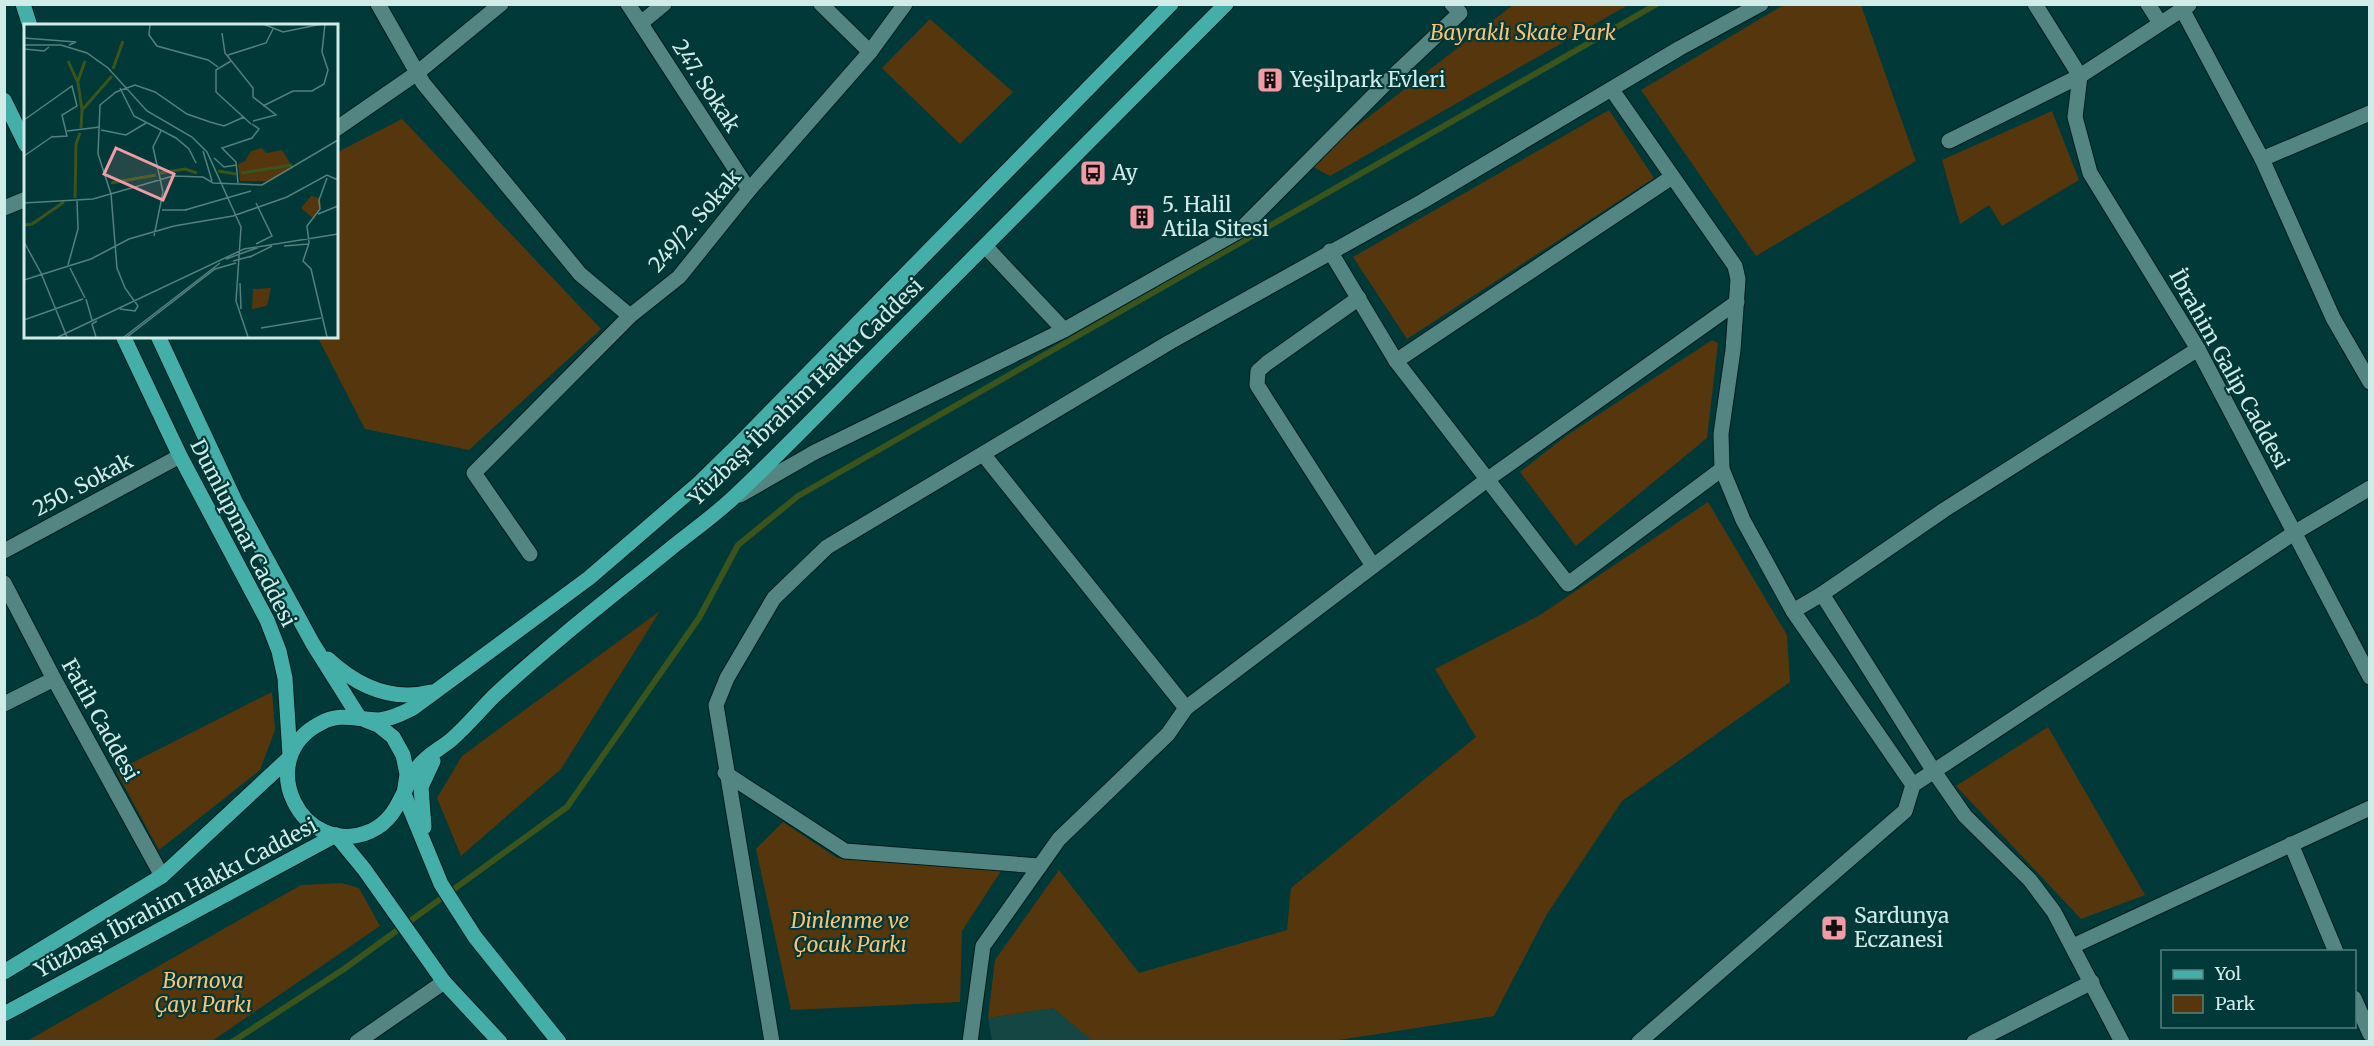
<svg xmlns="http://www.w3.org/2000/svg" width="2374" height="1046" viewBox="0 0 2374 1046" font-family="Merriweather,serif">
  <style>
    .built { fill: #144643 }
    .green { fill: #56370d }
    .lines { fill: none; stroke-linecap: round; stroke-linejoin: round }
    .stream { stroke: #3a541b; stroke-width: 6 }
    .minor-casing { stroke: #031d1c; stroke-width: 17 }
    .major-casing { stroke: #031d1c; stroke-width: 17 }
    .minor { stroke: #538683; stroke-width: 15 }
    .major { stroke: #44afa9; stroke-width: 15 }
    .labels { text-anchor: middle; stroke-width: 4.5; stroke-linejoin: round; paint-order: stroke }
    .park-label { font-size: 21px; font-style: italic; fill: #ffc074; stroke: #003937 }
    .poi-label { font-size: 21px; fill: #d1ebe9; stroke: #003937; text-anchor: start }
    .street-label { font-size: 21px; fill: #d1ebe9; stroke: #003937 }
    .inset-river { fill: none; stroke: #3a541b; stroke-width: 3 }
    .inset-road { fill: none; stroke: #54807e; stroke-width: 1.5 }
    .view { fill: #f39aa7; fill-opacity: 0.15; stroke: #f39aa7; stroke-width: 3 }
    .inset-edge { fill: none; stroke: #d1ebe9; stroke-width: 3 }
  </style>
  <rect width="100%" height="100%" fill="#003937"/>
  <path class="built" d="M 1053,1008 L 1094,1041 L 992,1041 L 988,1018 Z"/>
  <g class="green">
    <path d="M 1785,4 L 1861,5 L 1916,161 L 1756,256 L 1641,90 Z"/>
    <path d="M 1513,5 L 1628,5 L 1330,176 L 1308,164 Z"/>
    <path d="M 930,19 L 1013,92 L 960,144 L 882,68 Z"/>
    <path d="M 1609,110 L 1654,178 L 1407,339 L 1353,257 Z"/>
    <path d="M 2052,111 L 2079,180 L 2002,226 L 1989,205 L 1960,224 L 1942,160 Z"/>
    <path d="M 402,119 L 601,329 L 469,450 L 365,429 L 317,336 L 336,336 L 336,153 Z"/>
    <path d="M 1712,340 L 1718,343 L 1707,438 L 1576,546 L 1520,472 L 1566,436 Z"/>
    <path d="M 1708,502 L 1787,635 L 1790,682 L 1622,801 L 1547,914 L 1494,1016 L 1332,1041 L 1094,1042 L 1053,1008 L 988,1018 L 995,960 L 1059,870 L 1139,973 L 1287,930 L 1291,888 L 1476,737 L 1435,669 L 1540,615 Z"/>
    <path d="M 660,611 L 561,769 L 461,856 L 437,798 L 462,756 Z"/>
    <path d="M 272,692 L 275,730 L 260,770 L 159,850 L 116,771 Z"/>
    <path d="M 2048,727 L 2145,895 L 2081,919 L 1956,786 Z"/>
    <path d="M 783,822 L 837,858 L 1001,871 L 962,931 L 960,1002 L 791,1010 L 756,849 Z"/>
    <path d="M 342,883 L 359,888 L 380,926 L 212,1041 L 27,1041 L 301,885 Z"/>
  </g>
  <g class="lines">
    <path class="stream" d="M 232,1042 L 344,969 L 567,807 L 699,618 L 738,545 L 798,496 L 1657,4"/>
    <defs>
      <g id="minor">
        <path d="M 378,4 L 423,83 L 580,274 L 630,316 L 679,277 L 749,190 L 870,52 L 905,4"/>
        <path d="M 628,4 L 749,190"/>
        <path d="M 821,4 L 870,52"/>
        <path d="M 2035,4 L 2080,76"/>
        <path d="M 2148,4 L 2160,23"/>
        <path d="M 2182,9 L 2262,159 L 2333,318 L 2370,382"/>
        <path d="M 641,23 L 664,4"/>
        <path d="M 2080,76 L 2075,117 L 2090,173 L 2198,349 L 2370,677"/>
        <path d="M 1612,90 L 1735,266 L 1738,279 L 1733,350 L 1721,434 L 1722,469 L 1743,520 L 1793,611 L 1913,785"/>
        <path d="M 336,129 L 417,73 L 501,4"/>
        <path d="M 1949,141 L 2080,76 L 2189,5"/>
        <path d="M 2262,159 L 2370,113"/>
        <path d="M 4,208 L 26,199"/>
        <path d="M 985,246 L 1064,330"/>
        <path d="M 1330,251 L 1396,361 L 1568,584 L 1722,469"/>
        <path d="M 1359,298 L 1267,363 L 1258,371 L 1257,385 L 1373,566"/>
        <path d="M 1396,361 L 1672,177"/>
        <path d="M 983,454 L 1186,708"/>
        <path d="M 740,495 L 815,452 L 1064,330 L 1239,231 L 1389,80 L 1460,13 L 1452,4"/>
        <path d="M 4,551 L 180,456"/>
        <path d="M 530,554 L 474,473 L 630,316"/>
        <path d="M 4,583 L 54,679 L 162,876"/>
        <path d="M 1793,611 L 1822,594"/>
        <path d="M 4,704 L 54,679"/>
        <path d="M 725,773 L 845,851 L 1040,866"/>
        <path d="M 2291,844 L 2336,952"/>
        <path d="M 2073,946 L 2370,808"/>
        <path d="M 2354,998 L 2370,1034"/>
        <path d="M 357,1042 L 444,982"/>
        <path d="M 772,1042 L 716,705 L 727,678 L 774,598 L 827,547 L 1170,342 L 1423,201 L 1680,48 L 1761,4"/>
        <path d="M 970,1042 L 983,946 L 1059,839 L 1168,734 L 1186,708 L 1488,479 L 1737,302"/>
        <path d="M 1639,1042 L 1905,811 L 1913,785 L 2294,533 L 2370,488"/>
        <path d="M 1974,1042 L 2092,982"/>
        <path d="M 2122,1042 L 2054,912 L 2030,880 L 1965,816 L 1933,770 L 1822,594 L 1944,510 L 2198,349"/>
      </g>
      <g id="major">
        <path d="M 23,4 L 30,26"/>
        <path d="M 1171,4 L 739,444 L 697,485 L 589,578 L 413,708 C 403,713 391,719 379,720 C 358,720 340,712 321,723 C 251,758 302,861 371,831 C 399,818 402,789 418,767 C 426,755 442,748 452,739 C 467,726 480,710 494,696 C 550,644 611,597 670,549 C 691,532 714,516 734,497 C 789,445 842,389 896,335 C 1006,225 1116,115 1226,4"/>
        <path d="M 4,100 L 26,145"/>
        <path d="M 123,336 L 180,456 L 267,620 L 279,651 L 285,678 L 290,755"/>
        <path d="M 158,336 L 235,501 L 313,644 L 359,717"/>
        <path d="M 328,659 C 357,686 391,702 431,692"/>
        <path d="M 365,720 L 378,725 L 393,737 L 403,755 L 407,774 L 404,794 L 441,884 L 475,937 L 559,1042"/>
        <path d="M 424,827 L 421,787 L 433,761"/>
        <path d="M 336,835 L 364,869 L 444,982 L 500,1042"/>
        <path d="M 4,972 L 162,876 L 289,758"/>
        <path d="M 4,1014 L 336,835"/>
      </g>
    </defs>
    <use href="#minor" class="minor-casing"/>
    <use href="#major" class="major-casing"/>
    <use href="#minor" class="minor"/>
    <use href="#major" class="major"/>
  </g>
  <defs>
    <symbol id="building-square" viewBox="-11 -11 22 22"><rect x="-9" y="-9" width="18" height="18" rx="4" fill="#f39aa7" stroke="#003937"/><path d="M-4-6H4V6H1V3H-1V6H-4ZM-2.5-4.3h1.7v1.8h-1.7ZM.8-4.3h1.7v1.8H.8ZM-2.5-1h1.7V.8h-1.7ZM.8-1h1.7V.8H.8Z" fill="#111"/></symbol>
    <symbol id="bus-square" viewBox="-11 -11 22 22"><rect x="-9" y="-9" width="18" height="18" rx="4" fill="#f39aa7" stroke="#003937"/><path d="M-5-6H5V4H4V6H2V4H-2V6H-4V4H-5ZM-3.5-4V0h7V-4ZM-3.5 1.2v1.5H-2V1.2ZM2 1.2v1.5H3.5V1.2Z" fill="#111"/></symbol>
    <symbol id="pharmacy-square" viewBox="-11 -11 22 22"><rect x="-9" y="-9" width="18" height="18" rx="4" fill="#f39aa7" stroke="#003937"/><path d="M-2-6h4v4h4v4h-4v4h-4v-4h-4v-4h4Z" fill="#111"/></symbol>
  </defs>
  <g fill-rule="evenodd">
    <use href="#building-square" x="1255" y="65" width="30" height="30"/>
    <use href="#bus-square" x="1078" y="158" width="30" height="30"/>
    <use href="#building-square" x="1127" y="202" width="30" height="30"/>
    <use href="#pharmacy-square" x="1819" y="913" width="30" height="30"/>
  </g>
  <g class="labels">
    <g class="park-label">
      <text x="1523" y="40">Bayraklı Skate Park</text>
      <text x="850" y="928">Dinlenme ve<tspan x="850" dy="24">Çocuk Parkı</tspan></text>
      <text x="203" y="988">Bornova<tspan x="203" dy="24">Çayı Parkı</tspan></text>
    </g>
    <g class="poi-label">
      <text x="1290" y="87">Yeşilpark Evleri</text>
      <text x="1112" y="180">Ay</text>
      <text x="1162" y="212">5. Halil<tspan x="1162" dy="24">Atila Sitesi</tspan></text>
      <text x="1854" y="923">Sardunya<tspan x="1854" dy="24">Eczanesi</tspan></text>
    </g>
    <g class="street-label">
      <text transform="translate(706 86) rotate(57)" y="7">247. Sokak</text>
      <text transform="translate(695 221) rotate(-49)" y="7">249/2. Sokak</text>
      <text transform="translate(2229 369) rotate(61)" y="7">İbrahim Galip Caddesi</text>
      <text transform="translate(806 392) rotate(-44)" y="7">Yüzbaşı İbrahim Hakkı Caddesi</text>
      <text transform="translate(83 485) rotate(-28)" y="7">250. Sokak</text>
      <text transform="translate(243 533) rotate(63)" y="7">Dumlupınar Caddesi</text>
      <text transform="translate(100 720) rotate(61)" y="7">Fatih Caddesi</text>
      <text transform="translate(176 898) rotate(-28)" y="7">Yüzbaşı İbrahim Hakkı Caddesi</text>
    </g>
  </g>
  <g transform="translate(24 24)">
    <rect width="314" height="314" fill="#003937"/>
    <path d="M 238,124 L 242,129 L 258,126 L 269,144 L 246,157 L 216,157 L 214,140 L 221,137 L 227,127 ZM 287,172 L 295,174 L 297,181 L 290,195 L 277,184 ZM 247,264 L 243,282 L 228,285 L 229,265 Z" fill="#56370d"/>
    <path class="inset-river" d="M 44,37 L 54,59 L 58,86M 89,45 L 99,17M 54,57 L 61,37M 57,104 L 58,86 L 88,52M 194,147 L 212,150M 136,149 L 161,145 L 173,149M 217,149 L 268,141M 87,159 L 132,151M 51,174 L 52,120 L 56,109M 0,201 L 8,200 L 40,178"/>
    <path class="inset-road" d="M 126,0 L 125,11 L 133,22 L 184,36 L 194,43M 239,0 L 259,8 L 298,0M 198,9 L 201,29 L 229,64 L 229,73 L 252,91 L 229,97M 0,14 L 52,18 L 45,21M 0,21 L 37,21 L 63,29 L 84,44 L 123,87 L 168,113 L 183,128 L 217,203 L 212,277 L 224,313M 0,25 L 20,27 L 25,23M 204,31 L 242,19 L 249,5M 207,37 L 192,46 L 192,68 L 227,100M 96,64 L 110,92 L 152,114 L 165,125 L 172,139M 239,82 L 269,67 L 288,67 L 300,60 L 304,46 L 298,28 L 301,0M 0,96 L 48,62 L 53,82 L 38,91 L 43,112 L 27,113M 77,106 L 102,111 L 122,99M 43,107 L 76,103M 179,127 L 188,157M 0,132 L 29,112M 190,134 L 200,143 L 213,141M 303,154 L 295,176 L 296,185 L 283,202 L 285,219 L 279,237 L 287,245 L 303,313M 214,159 L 212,138 L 198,124 L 228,114 L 235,105 L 228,100M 0,179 L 69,175 L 149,152 L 179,153 L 189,159 L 238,161 L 314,116M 138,186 L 163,186M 161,186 L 227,167M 294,190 L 314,182M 130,212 L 139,168 L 129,123 L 137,107M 0,218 L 17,249 L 43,313M 232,220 L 248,212 L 232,179M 260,222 L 285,220M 226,233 L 248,222M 202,235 L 238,222M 209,237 L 228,232M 44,241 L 54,205 L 53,176M 46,244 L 61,274M 0,256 L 67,235 L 105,215 L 150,202 L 209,192 L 263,173 L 303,151 L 314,156M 216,259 L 217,285M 62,275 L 68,296M 96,285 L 111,287 L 114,282 L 101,264 L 93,244 L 87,170 L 74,130 L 76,81 L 92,68 L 111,61 L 131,68 L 163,90 L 186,98 L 200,102 L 220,93M 0,296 L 59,275M 237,304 L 297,294M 34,313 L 220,225 L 314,210M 72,313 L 68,300 L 73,297M 100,313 L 196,239M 103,313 L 191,245 L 212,239"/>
    <path class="view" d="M 92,124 L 150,150 L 139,176 L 80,150 Z"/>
    <rect width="314" height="314" class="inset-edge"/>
  </g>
  <rect width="2374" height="1046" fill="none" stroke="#d1ebe9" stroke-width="12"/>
  <rect x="2161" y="950" width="195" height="78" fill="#003937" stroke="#54807e" stroke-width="1.5"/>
  <rect x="2173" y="970" width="30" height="9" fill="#44afa9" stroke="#54807e" stroke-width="1.5"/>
  <text x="2215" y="980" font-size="18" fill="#d1ebe9">Yol</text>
  <rect x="2173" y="995" width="30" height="18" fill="#56370d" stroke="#54807e" stroke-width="1.5"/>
  <text x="2215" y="1010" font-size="18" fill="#d1ebe9">Park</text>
</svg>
